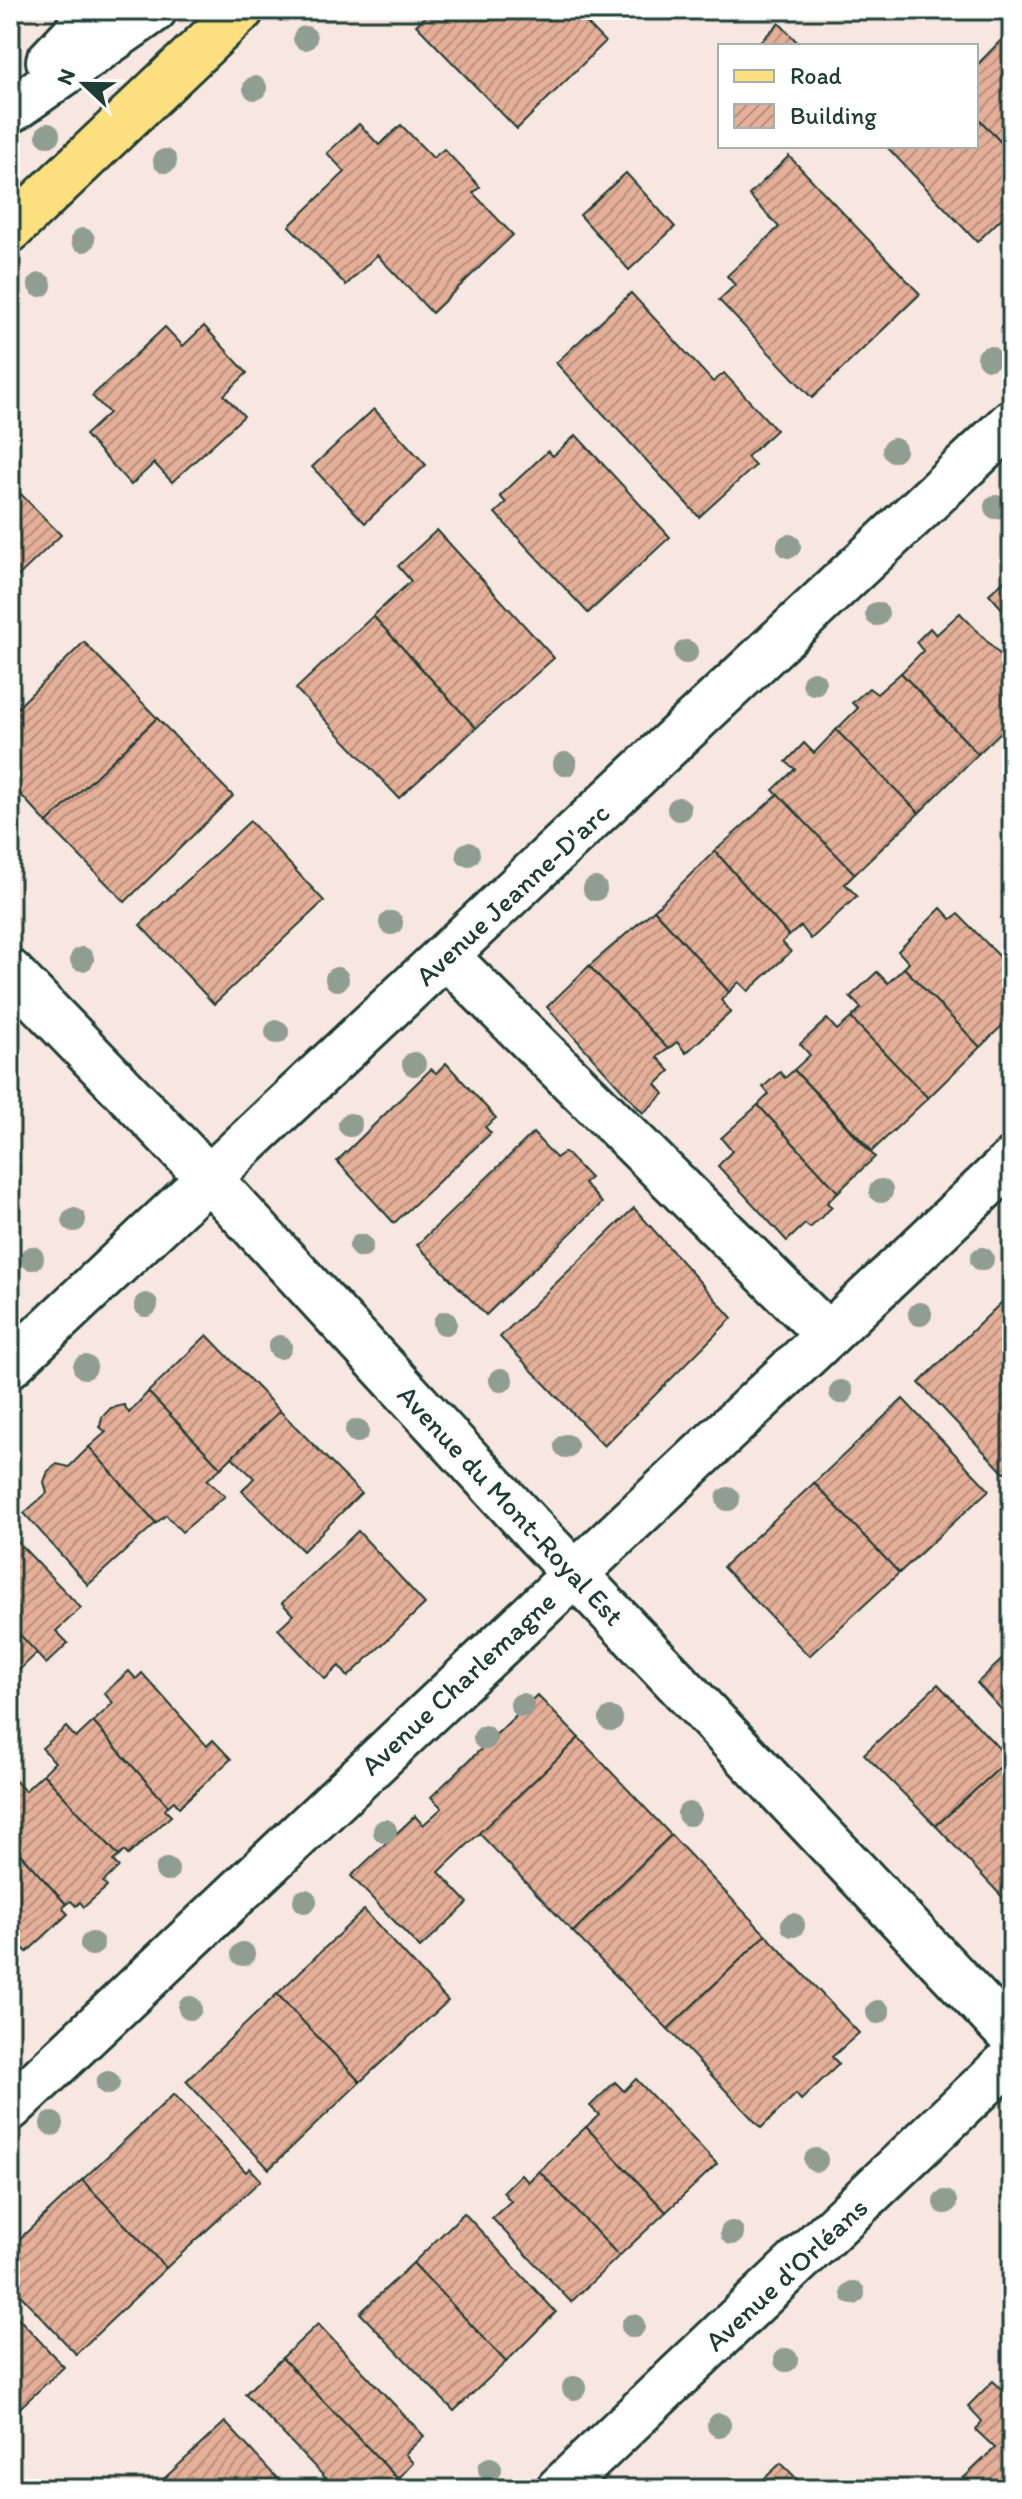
<svg xmlns="http://www.w3.org/2000/svg" width="1022" height="2499" viewBox="0 0 1022 2499" font-family="Itim,sans-serif">
  <style>
    .building { fill: url(#building-hatch); stroke: #1f3d34; stroke-width: 2 }
    .lines { fill: none; stroke-linecap: round; stroke-linejoin: round }
    .minor-casing { stroke: #1f3d34; stroke-width: 50 }
    .major-casing { stroke: #1f3d34; stroke-width: 50 }
    .minor { stroke: #fff; stroke-width: 44 }
    .major { stroke: #fce080; stroke-width: 44 }
    .tree { fill: #909d91 }
    .labels { text-anchor: middle; stroke-width: 6; stroke-linejoin: round; paint-order: stroke }
    .street-label { font-size: 28px; fill: #1f3d34; stroke: #fff }
  </style>
  <defs>
    <pattern id="building-hatch" width="6" height="6" patternUnits="userSpaceOnUse" patternTransform="scale(2)"><rect width="6" height="6" fill="#e5af99"/><path d="M-1 1l2-2M0 6l6-6M5 7l2-2" fill="none" stroke="#b9907e"/></pattern>
  </defs>
  <rect width="100%" height="100%" fill="#f7e7e0"/>
  <filter id="ink" filterUnits="userSpaceOnUse"><feTurbulence type="fractalNoise" baseFrequency=".0125" numOctaves="2"/><feDisplacementMap in="SourceGraphic" scale="16" xChannelSelector="R" yChannelSelector="G"/><feConvolveMatrix kernelMatrix="1 2 1 2 8 2 1 2 1" color-interpolation-filters="sRGB"/></filter>
  <g filter="url(#ink)">
    <g class="building">
      <path d="M 432,10 L 574,10 L 605,42 L 517,129 L 416,25 Z"/>
      <path d="M 779,23 L 801,46 L 756,46 Z"/>
      <path d="M 1010,31 L 1012,33 L 1012,154 L 976,116 L 976,66 Z"/>
      <path d="M 976,116 L 1012,154 L 1012,208 L 977,242 L 886,146 L 976,146 Z"/>
      <path d="M 359,124 L 379,145 L 401,125 L 433,158 L 444,149 L 480,187 L 473,193 L 513,235 L 432,313 L 377,255 L 346,285 L 289,226 L 345,172 L 327,153 Z"/>
      <path d="M 789,156 L 920,294 L 812,398 L 719,300 L 735,285 L 727,276 L 779,227 L 749,195 Z"/>
      <path d="M 626,173 L 675,227 L 629,270 L 580,215 Z"/>
      <path d="M 631,293 L 713,382 L 724,373 L 776,430 L 747,457 L 755,466 L 699,517 L 556,363 Z"/>
      <path d="M 204,326 L 247,373 L 224,395 L 244,416 L 172,482 L 154,463 L 131,485 L 85,435 L 109,413 L 92,396 L 165,327 L 183,346 Z"/>
      <path d="M 374,409 L 426,465 L 365,523 L 312,467 Z"/>
      <path d="M 576,435 L 670,537 L 588,613 L 495,513 L 506,503 L 500,496 L 548,451 L 553,456 Z"/>
      <path d="M 10,483 L 61,535 L 10,584 Z"/>
      <path d="M 437,530 L 554,658 L 476,728 L 373,616 L 411,581 L 398,566 Z"/>
      <path d="M 1012,573 L 1012,620 L 989,594 Z"/>
      <path d="M 960,613 L 1012,667 L 1012,721 L 978,754 L 901,673 L 923,651 L 916,642 L 930,628 L 936,635 Z"/>
      <path d="M 373,616 L 476,728 L 399,798 L 296,689 Z"/>
      <path d="M 84,642 L 157,718 L 47,823 L 10,783 L 10,715 Z"/>
      <path d="M 901,673 L 978,754 L 919,813 L 836,730 L 858,708 L 852,703 L 869,688 L 877,694 Z"/>
      <path d="M 157,718 L 233,796 L 125,902 L 47,823 Z"/>
      <path d="M 836,730 L 919,813 L 855,874 L 773,790 L 795,769 L 786,762 L 804,743 L 814,753 Z"/>
      <path d="M 778,794 L 855,874 L 845,884 L 857,896 L 811,939 L 801,926 L 789,936 L 715,851 Z"/>
      <path d="M 250,821 L 324,901 L 214,1004 L 140,925 Z"/>
      <path d="M 715,851 L 789,936 L 782,942 L 791,952 L 748,991 L 739,982 L 729,992 L 654,910 Z"/>
      <path d="M 1012,883 L 1012,904 L 1002,893 Z"/>
      <path d="M 1012,906 L 1012,929 L 1001,918 Z"/>
      <path d="M 941,908 L 951,919 L 958,914 L 1012,969 L 1012,1016 L 980,1047 L 904,968 L 909,963 L 898,951 Z"/>
      <path d="M 654,910 L 729,992 L 721,1000 L 731,1012 L 686,1053 L 677,1042 L 668,1049 L 589,966 Z"/>
      <path d="M 589,966 L 668,1049 L 657,1057 L 670,1071 L 656,1084 L 664,1094 L 643,1113 L 547,1007 Z"/>
      <path d="M 904,968 L 980,1047 L 928,1098 L 851,1018 L 861,1008 L 850,997 L 877,972 L 888,983 Z"/>
      <path d="M 851,1018 L 928,1098 L 872,1151 L 794,1070 L 810,1055 L 800,1044 L 827,1019 L 837,1030 Z"/>
      <path d="M 446,1063 L 496,1118 L 485,1127 L 491,1133 L 394,1223 L 337,1161 L 431,1069 L 436,1073 Z"/>
      <path d="M 794,1070 L 875,1157 L 838,1192 L 758,1105 L 769,1094 L 763,1087 L 780,1072 L 785,1078 Z"/>
      <path d="M 758,1105 L 838,1192 L 827,1203 L 832,1207 L 810,1228 L 805,1224 L 787,1241 L 718,1166 L 732,1151 L 721,1138 Z"/>
      <path d="M 533,1133 L 556,1158 L 565,1152 L 590,1178 L 584,1183 L 602,1203 L 486,1315 L 417,1245 Z"/>
      <path d="M 634,1208 L 732,1318 L 604,1446 L 500,1337 Z"/>
      <path d="M 1008,1296 L 1012,1301 L 1012,1466 L 1004,1473 L 919,1383 Z"/>
      <path d="M 207,1335 L 280,1411 L 221,1468 L 148,1392 Z"/>
      <path d="M 148,1392 L 221,1468 L 207,1480 L 225,1496 L 182,1532 L 166,1515 L 156,1523 L 89,1447 L 106,1432 L 100,1427 L 102,1417 L 111,1408 L 124,1405 L 129,1413 Z"/>
      <path d="M 903,1399 L 989,1490 L 899,1573 L 814,1483 Z"/>
      <path d="M 280,1411 L 361,1493 L 303,1551 L 242,1491 L 254,1478 L 232,1457 Z"/>
      <path d="M 89,1447 L 156,1523 L 88,1585 L 24,1513 L 47,1493 L 44,1482 L 48,1471 L 57,1464 L 69,1467 Z"/>
      <path d="M 814,1483 L 899,1573 L 809,1656 L 723,1567 Z"/>
      <path d="M 358,1531 L 425,1604 L 348,1677 L 339,1666 L 325,1679 L 278,1629 L 293,1615 L 282,1603 Z"/>
      <path d="M 10,1534 L 81,1608 L 56,1631 L 68,1643 L 46,1664 L 10,1624 Z"/>
      <path d="M 10,1624 L 37,1653 L 10,1679 Z"/>
      <path d="M 1012,1650 L 1012,1721 L 977,1683 Z"/>
      <path d="M 129,1671 L 136,1679 L 142,1673 L 207,1746 L 213,1740 L 231,1759 L 179,1807 L 174,1801 L 168,1806 L 93,1722 L 113,1703 L 104,1693 Z"/>
      <path d="M 938,1684 L 1009,1759 L 936,1826 L 864,1754 Z"/>
      <path d="M 537,1695 L 579,1738 L 439,1872 L 468,1903 L 420,1948 L 351,1876 L 415,1816 L 423,1825 L 442,1808 L 431,1797 Z"/>
      <path d="M 93,1722 L 168,1806 L 165,1810 L 171,1816 L 128,1855 L 124,1851 L 119,1856 L 43,1774 L 55,1762 L 42,1748 L 66,1727 L 76,1738 Z"/>
      <path d="M 579,1738 L 671,1835 L 573,1932 L 479,1833 Z"/>
      <path d="M 1004,1764 L 1012,1771 L 1012,1895 L 1006,1901 L 936,1826 Z"/>
      <path d="M 43,1774 L 119,1856 L 113,1861 L 119,1867 L 103,1882 L 107,1887 L 84,1907 L 80,1902 L 76,1906 L 71,1901 L 66,1904 L 10,1843 L 10,1781 L 13,1778 L 25,1791 Z"/>
      <path d="M 671,1835 L 766,1935 L 668,2029 L 573,1932 Z"/>
      <path d="M 10,1843 L 66,1904 L 63,1909 L 68,1914 L 27,1952 L 21,1946 L 15,1952 L 10,1946 Z"/>
      <path d="M 364,1910 L 448,2001 L 360,2082 L 277,1994 Z"/>
      <path d="M 766,1935 L 859,2033 L 832,2057 L 839,2064 L 801,2100 L 796,2094 L 761,2128 L 668,2029 Z"/>
      <path d="M 277,1994 L 360,2082 L 269,2169 L 186,2081 Z"/>
      <path d="M 636,2079 L 717,2164 L 666,2212 L 586,2127 L 599,2115 L 590,2106 L 615,2082 L 624,2091 Z"/>
      <path d="M 174,2094 L 246,2172 L 250,2168 L 261,2180 L 166,2268 L 82,2180 Z"/>
      <path d="M 586,2127 L 666,2212 L 619,2256 L 539,2171 Z"/>
      <path d="M 539,2171 L 619,2256 L 571,2302 L 492,2218 L 511,2201 L 503,2192 L 521,2174 L 528,2182 Z"/>
      <path d="M 82,2180 L 166,2268 L 76,2354 L 10,2284 L 10,2248 Z"/>
      <path d="M 464,2213 L 556,2312 L 506,2362 L 413,2263 Z"/>
      <path d="M 413,2263 L 506,2362 L 454,2411 L 360,2313 Z"/>
      <path d="M 10,2309 L 64,2367 L 10,2417 Z"/>
      <path d="M 318,2324 L 424,2436 L 405,2454 L 413,2463 L 398,2479 L 282,2358 Z"/>
      <path d="M 282,2358 L 398,2479 L 388,2489 L 378,2489 L 374,2484 L 369,2489 L 336,2489 L 245,2394 Z"/>
      <path d="M 993,2381 L 1007,2394 L 1012,2388 L 1012,2489 L 952,2489 L 995,2448 L 976,2430 L 982,2421 L 968,2406 Z"/>
      <path d="M 225,2422 L 287,2489 L 153,2489 Z"/>
      <path d="M 781,2463 L 807,2489 L 753,2489 Z"/>
    </g>
    <g class="lines">
      <defs>
        <g id="minor">
          <path d="M 49,61 L 97,10"/>
          <path d="M 10,111 L 154,10"/>
          <path d="M 446,956 L 828,1335"/>
          <path d="M 10,972 L 209,1178 L 536,1533 L 1012,2037"/>
          <path d="M 10,1365 L 1012,422"/>
          <path d="M 10,2108 L 1012,1161"/>
          <path d="M 559,2489 L 1012,2058"/>
        </g>
        <path id="major" d="M 10,230 L 241,10"/>
      </defs>
      <use href="#minor" class="minor-casing"/>
      <use href="#major" class="major-casing"/>
      <use href="#minor" class="minor"/>
      <use href="#major" class="major"/>
    </g>
    <g class="tree">
      <circle cx="305" cy="38" r="12"/>
      <circle cx="255" cy="88" r="12"/>
      <circle cx="48" cy="135" r="12"/>
      <circle cx="165" cy="161" r="12"/>
      <circle cx="83" cy="240" r="12"/>
      <circle cx="40" cy="285" r="12"/>
      <circle cx="989" cy="358" r="12"/>
      <circle cx="894" cy="450" r="12"/>
      <circle cx="996" cy="507" r="12"/>
      <circle cx="789" cy="546" r="12"/>
      <circle cx="877" cy="614" r="12"/>
      <circle cx="686" cy="652" r="12"/>
      <circle cx="814" cy="683" r="12"/>
      <circle cx="565" cy="764" r="12"/>
      <circle cx="679" cy="809" r="12"/>
      <circle cx="468" cy="854" r="12"/>
      <circle cx="595" cy="889" r="12"/>
      <circle cx="391" cy="923" r="12"/>
      <circle cx="82" cy="959" r="12"/>
      <circle cx="337" cy="979" r="12"/>
      <circle cx="277" cy="1032" r="12"/>
      <circle cx="414" cy="1064" r="12"/>
      <circle cx="350" cy="1125" r="12"/>
      <circle cx="881" cy="1191" r="12"/>
      <circle cx="74" cy="1220" r="12"/>
      <circle cx="361" cy="1246" r="12"/>
      <circle cx="32" cy="1258" r="12"/>
      <circle cx="982" cy="1259" r="12"/>
      <circle cx="146" cy="1305" r="12"/>
      <circle cx="920" cy="1314" r="12"/>
      <circle cx="445" cy="1323" r="12"/>
      <circle cx="280" cy="1347" r="12"/>
      <circle cx="85" cy="1367" r="12"/>
      <circle cx="501" cy="1380" r="12"/>
      <circle cx="841" cy="1392" r="12"/>
      <circle cx="357" cy="1431" r="12"/>
      <circle cx="566" cy="1446" r="12"/>
      <circle cx="728" cy="1499" r="12"/>
      <circle cx="522" cy="1705" r="12"/>
      <circle cx="611" cy="1719" r="12"/>
      <circle cx="485" cy="1738" r="12"/>
      <circle cx="689" cy="1814" r="12"/>
      <circle cx="385" cy="1831" r="12"/>
      <circle cx="167" cy="1870" r="12"/>
      <circle cx="305" cy="1901" r="12"/>
      <circle cx="793" cy="1925" r="12"/>
      <circle cx="92" cy="1944" r="12"/>
      <circle cx="243" cy="1954" r="12"/>
      <circle cx="190" cy="2008" r="12"/>
      <circle cx="878" cy="2012" r="12"/>
      <circle cx="108" cy="2083" r="12"/>
      <circle cx="52" cy="2124" r="12"/>
      <circle cx="816" cy="2160" r="12"/>
      <circle cx="945" cy="2202" r="12"/>
      <circle cx="732" cy="2233" r="12"/>
      <circle cx="853" cy="2293" r="12"/>
      <circle cx="633" cy="2326" r="12"/>
      <circle cx="786" cy="2360" r="12"/>
      <circle cx="574" cy="2388" r="12"/>
      <circle cx="719" cy="2425" r="12"/>
      <circle cx="490" cy="2469" r="12"/>
    </g>
  </g>
  <g class="labels">
    <g class="street-label">
      <text transform="translate(512 894) rotate(-43)" y="10">Avenue Jeanne-D'arc</text>
      <text transform="translate(511 1505) rotate(47)" y="10">Avenue du Mont-Royal Est</text>
      <text transform="translate(458 1683) rotate(-43)" y="10">Avenue Charlemagne</text>
      <text transform="translate(786 2274) rotate(-43)" y="10">Avenue d'Orléans</text>
    </g>
  </g>
  <rect width="1022" height="2499" fill="none" stroke="#fff" stroke-width="40"/>
  <rect x="20" y="20" width="982" height="2459" fill="none" stroke="#1f3d34" stroke-width="3" filter="url(#ink)"/>
  <rect x="718" y="44" width="260" height="104" fill="#ffffff" stroke="#a5b1ae" stroke-width="2"/>
  <rect x="734" y="70" width="40" height="12" fill="#fce080" stroke="#a5b1ae" stroke-width="2"/>
  <text x="790" y="84" font-size="24" fill="#1f3d34">Road</text>
  <rect x="734" y="104" width="40" height="24" fill="url(#building-hatch)" stroke="#a5b1ae" stroke-width="2"/>
  <text x="790" y="124" font-size="24" fill="#1f3d34">Building</text>
  <g transform="translate(84 84) rotate(292)" stroke="#ffffff" stroke-width="6" paint-order="stroke">
  <path d="M0-6L14 30L0 20L-14 30Z" fill="#1f3d34"/>
  <text y="-12" font-size="22" font-weight="bold" text-anchor="middle" fill="#1f3d34">N</text>
  </g>
</svg>
